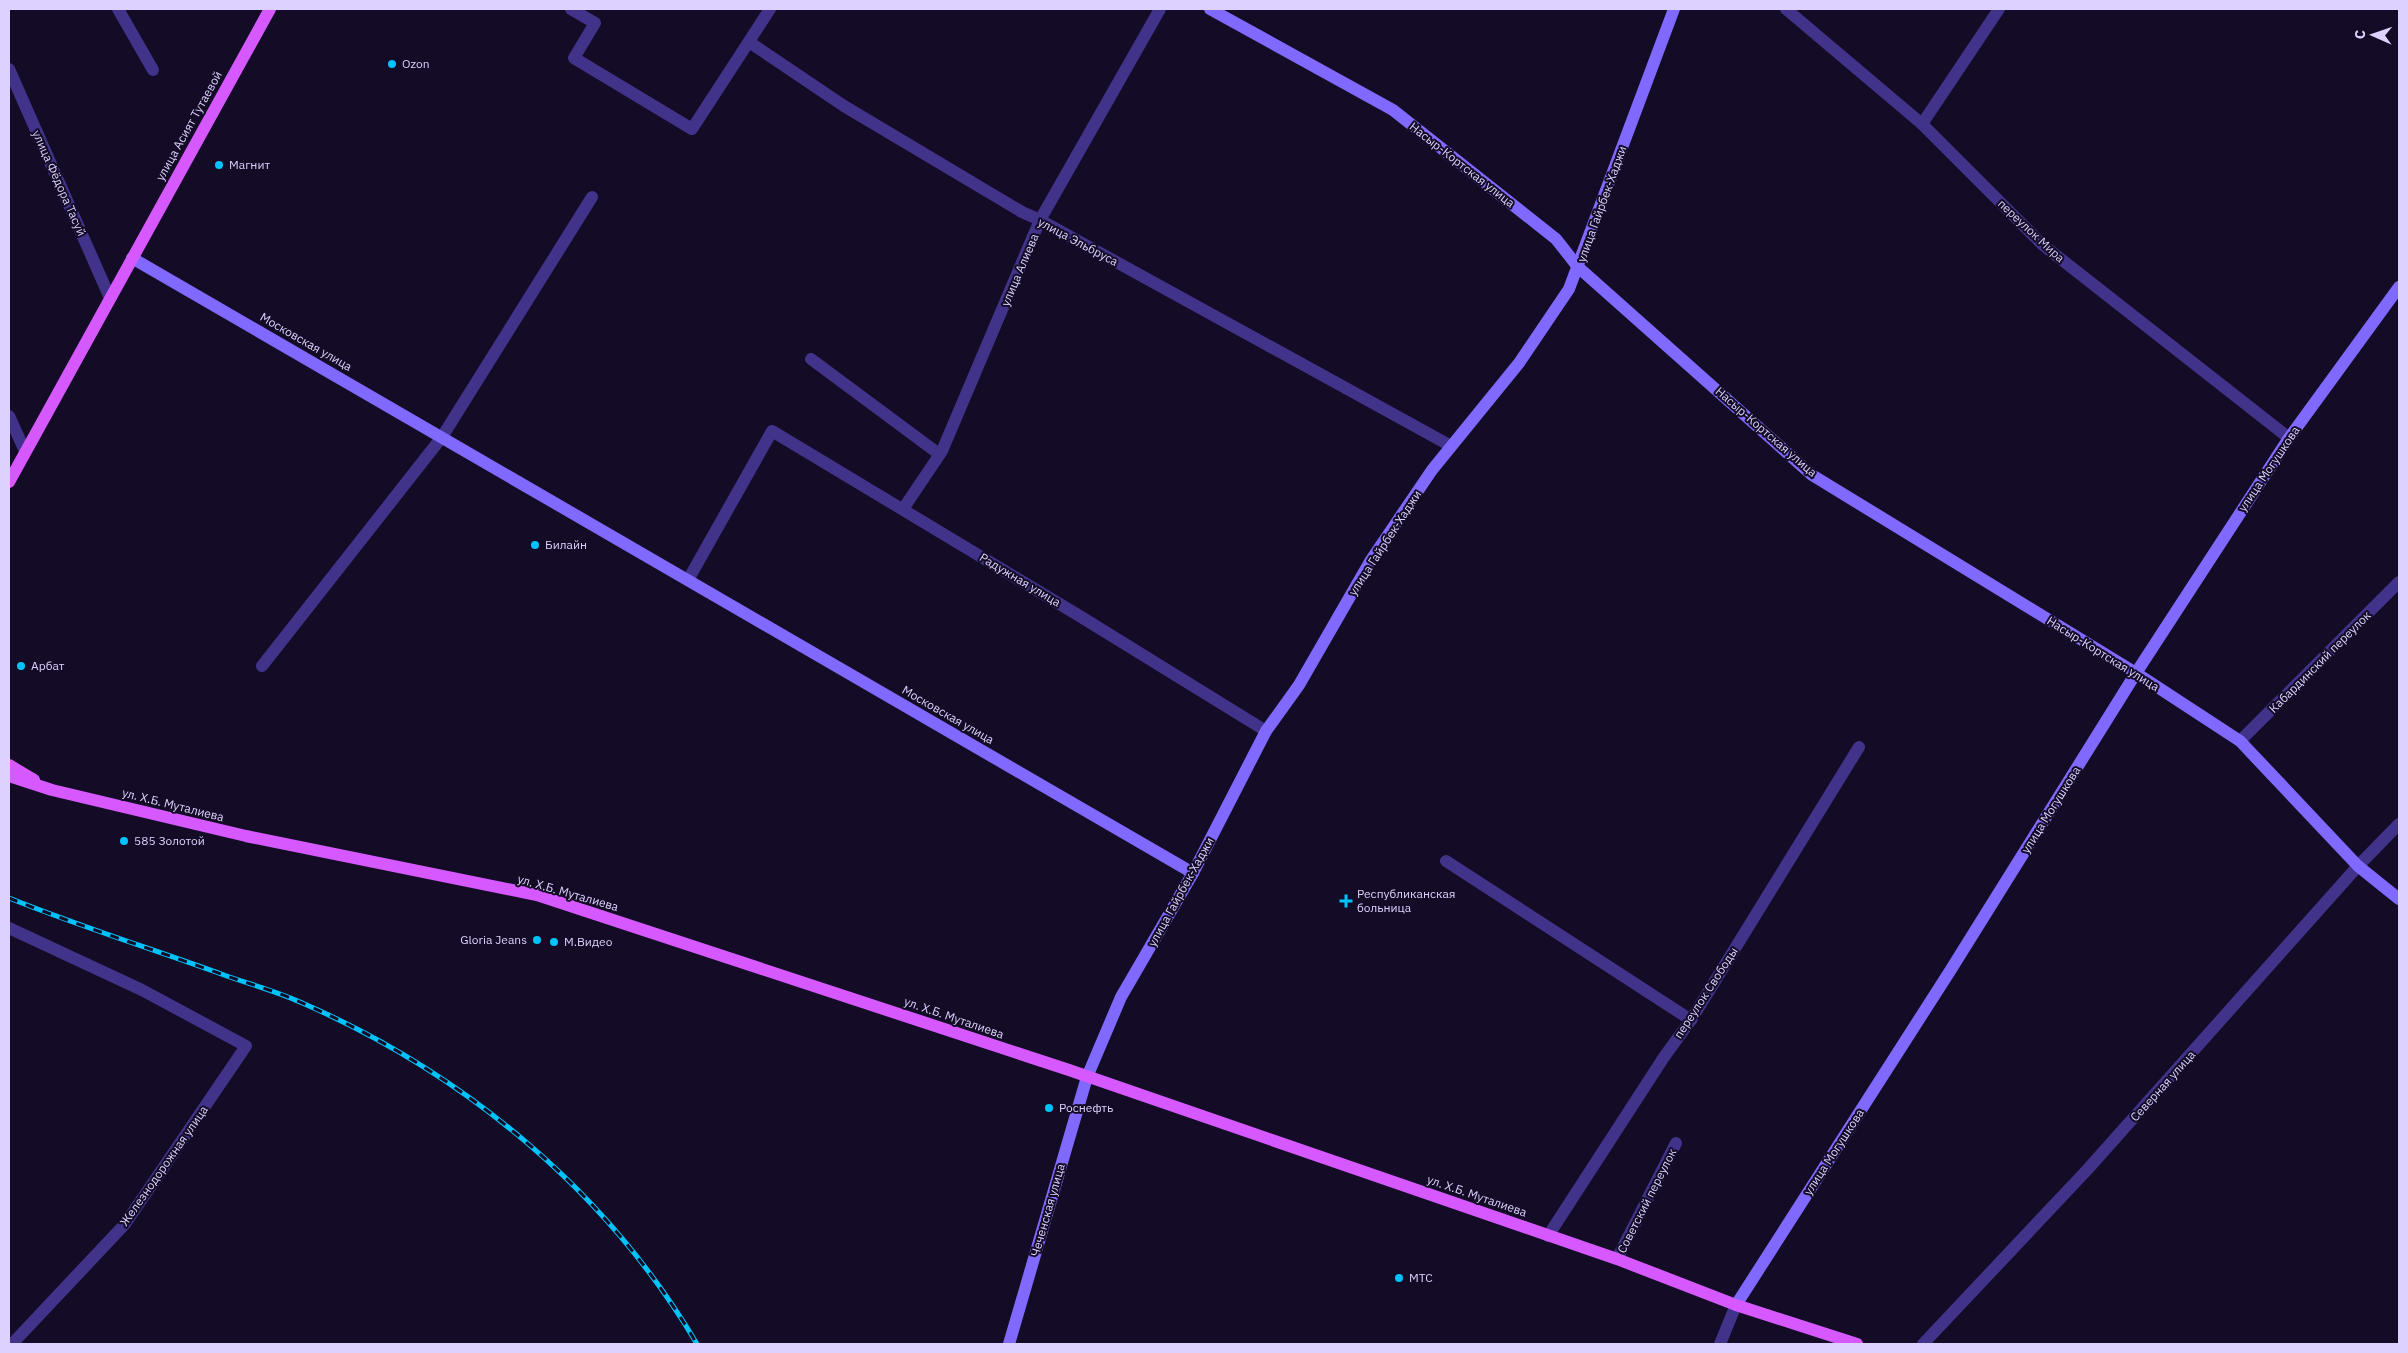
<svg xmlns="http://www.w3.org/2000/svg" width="2408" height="1353" viewBox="0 0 2408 1353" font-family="'IBM Plex Sans',sans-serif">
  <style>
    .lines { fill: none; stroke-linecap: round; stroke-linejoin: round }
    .street { stroke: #41338a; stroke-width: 12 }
    .secondary { stroke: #8069ff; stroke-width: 12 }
    .primary { stroke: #d659ff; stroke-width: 12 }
    .rail-casing { stroke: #00c3fd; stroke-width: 5 }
    .rail { stroke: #140c26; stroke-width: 3; stroke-dasharray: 9; stroke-linecap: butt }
    .poi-dot { fill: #00c3fd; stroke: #140c26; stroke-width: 2 }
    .labels { text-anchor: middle; stroke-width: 4; stroke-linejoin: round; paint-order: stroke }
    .poi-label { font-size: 12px; fill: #ddd2ff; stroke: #140c26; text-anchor: start }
    .street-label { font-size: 12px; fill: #ddd2ff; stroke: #140c26 }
  </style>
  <rect width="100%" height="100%" fill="#140c26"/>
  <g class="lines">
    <g class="street">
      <path d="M 118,9 L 153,70"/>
      <path d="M 571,9 L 595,23 L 574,58 L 692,129 L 770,9"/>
      <path d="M 1786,9 L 1922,124 L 2043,245 L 2289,438"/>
      <path d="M 749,42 L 844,106 L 1022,212 L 1040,220 L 1451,446"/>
      <path d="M 9,69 L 110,298"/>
      <path d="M 1922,124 L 1999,9"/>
      <path d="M 811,359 L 939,454"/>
      <path d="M 9,416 L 25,451"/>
      <path d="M 903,509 L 942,451 L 1040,220 L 1160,9"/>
      <path d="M 688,580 L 772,431 L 1078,615 L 1266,731"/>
      <path d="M 262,666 L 442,437 L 592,197"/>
      <path d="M 2240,741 L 2399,582"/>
      <path d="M 1446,861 L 1691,1020"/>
      <path d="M 9,928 L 142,990 L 246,1046 L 125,1224 L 12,1344"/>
      <path d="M 1548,1236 L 1664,1057 L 1691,1020 L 1859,747"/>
      <path d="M 1617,1259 L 1676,1143"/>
      <path d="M 1720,1344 L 1736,1305"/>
      <path d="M 1923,1344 L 2087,1170 L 2358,866 L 2399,824"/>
    </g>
    <g class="secondary">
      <path d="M 1210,9 L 1393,110 L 1556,239 L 1578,267 L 1812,475 L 2136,673 L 2240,741 L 2358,866 L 2399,899"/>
      <path d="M 132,258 L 1193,873"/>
      <path d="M 1736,1305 L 1950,971 L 2136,673 L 2289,438 L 2399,287"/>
      <path d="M 1009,1344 L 1087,1077 L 1121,997 L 1193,873 L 1266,731 L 1299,685 L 1371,560 L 1432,470 L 1519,363 L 1569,289 L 1674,9"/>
    </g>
    <g class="primary">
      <path d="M 9,482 L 270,9"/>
      <path d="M 9,765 L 34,780"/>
      <path d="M 9,776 L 52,790 L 246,836 L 537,895 L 1069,1070 L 1617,1259 L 1736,1305 L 1857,1344"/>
    </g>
    <defs>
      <path id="rail" d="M 9,898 C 79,926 152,949 224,975 C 249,984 276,991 300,1002 C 464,1073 606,1190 697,1344"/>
    </defs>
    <use href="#rail" class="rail-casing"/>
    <use href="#rail" class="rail"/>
  </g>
  <g class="poi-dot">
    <circle cx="392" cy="64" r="5"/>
    <circle cx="219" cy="165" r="5"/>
    <circle cx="535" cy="545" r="5"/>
    <circle cx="21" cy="666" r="5"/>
    <circle cx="124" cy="841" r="5"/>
    <path d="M1343.5 893.5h5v5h5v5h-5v5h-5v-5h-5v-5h5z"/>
    <circle cx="537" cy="940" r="5"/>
    <circle cx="554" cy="942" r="5"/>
    <circle cx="1049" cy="1108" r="5"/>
    <circle cx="1399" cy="1278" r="5"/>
  </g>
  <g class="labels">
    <g class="poi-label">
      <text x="402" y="68">Ozon</text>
      <text x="229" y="169">Магнит</text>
      <text x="545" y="549">Билайн</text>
      <text x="31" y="670">Арбат</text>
      <text x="134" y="845">585 Золотой</text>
      <text x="1357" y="898">Республиканская<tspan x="1357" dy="14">больница</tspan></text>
      <text x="527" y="944" text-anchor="end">Gloria Jeans</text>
      <text x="564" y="946">М.Видео</text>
      <text x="1059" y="1112">Роснефть</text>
      <text x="1409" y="1282">МТС</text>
    </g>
    <g class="street-label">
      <text transform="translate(189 126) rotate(-61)" y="4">улица Асият Тутаевой</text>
      <text transform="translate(1462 165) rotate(38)" y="4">Насыр-Кортская улица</text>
      <text transform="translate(59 183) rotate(66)" y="4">улица Фёдора Тасуй</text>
      <text transform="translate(1602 204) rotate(-70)" y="4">улица Гайрбек-Хаджи</text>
      <text transform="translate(2031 231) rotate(43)" y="4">переулок Мира</text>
      <text transform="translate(1078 242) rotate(28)" y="4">улица Эльбруса</text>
      <text transform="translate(1020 270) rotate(-67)" y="4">улица Алиева</text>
      <text transform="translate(306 342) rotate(30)" y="4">Московская улица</text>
      <text transform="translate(1766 432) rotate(41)" y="4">Насыр-Кортская улица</text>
      <text transform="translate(2269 469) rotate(-56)" y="4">улица Могушкова</text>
      <text transform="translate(1385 543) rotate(-57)" y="4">улица Гайрбек-Хаджи</text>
      <text transform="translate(1020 580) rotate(31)" y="4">Радужная улица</text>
      <text transform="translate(2103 654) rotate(32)" y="4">Насыр-Кортская улица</text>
      <text transform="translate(2320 662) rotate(-45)" y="4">Кабардинский переулок</text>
      <text transform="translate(948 715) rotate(30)" y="4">Московская улица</text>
      <text transform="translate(173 805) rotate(14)" y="4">ул. Х.Б. Муталиева</text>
      <text transform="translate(2051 810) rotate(-58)" y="4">улица Могушкова</text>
      <text transform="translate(1181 892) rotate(-61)" y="4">улица Гайрбек-Хаджи</text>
      <text transform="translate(568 893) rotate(16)" y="4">ул. Х.Б. Муталиева</text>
      <text transform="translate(1706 993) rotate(-57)" y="4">переулок Свободы</text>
      <text transform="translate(954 1018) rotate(19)" y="4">ул. Х.Б. Муталиева</text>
      <text transform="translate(2163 1086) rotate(-48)" y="4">Северная улица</text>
      <text transform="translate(1834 1152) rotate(-57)" y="4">улица Могушкова</text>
      <text transform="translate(164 1166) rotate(-55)" y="4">Железнодорожная улица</text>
      <text transform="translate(1477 1196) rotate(19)" y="4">ул. Х.Б. Муталиева</text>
      <text transform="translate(1647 1201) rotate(-63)" y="4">Советский переулок</text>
      <text transform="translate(1048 1210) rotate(-74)" y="4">Чеченская улица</text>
    </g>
  </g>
  <rect width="2408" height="1353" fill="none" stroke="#ddd2ff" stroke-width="20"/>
  <g transform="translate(2373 35) rotate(272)" stroke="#140c26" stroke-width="4" paint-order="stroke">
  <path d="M0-4L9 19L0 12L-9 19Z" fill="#ddd2ff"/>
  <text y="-8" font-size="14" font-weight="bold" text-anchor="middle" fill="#ddd2ff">С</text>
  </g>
</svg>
